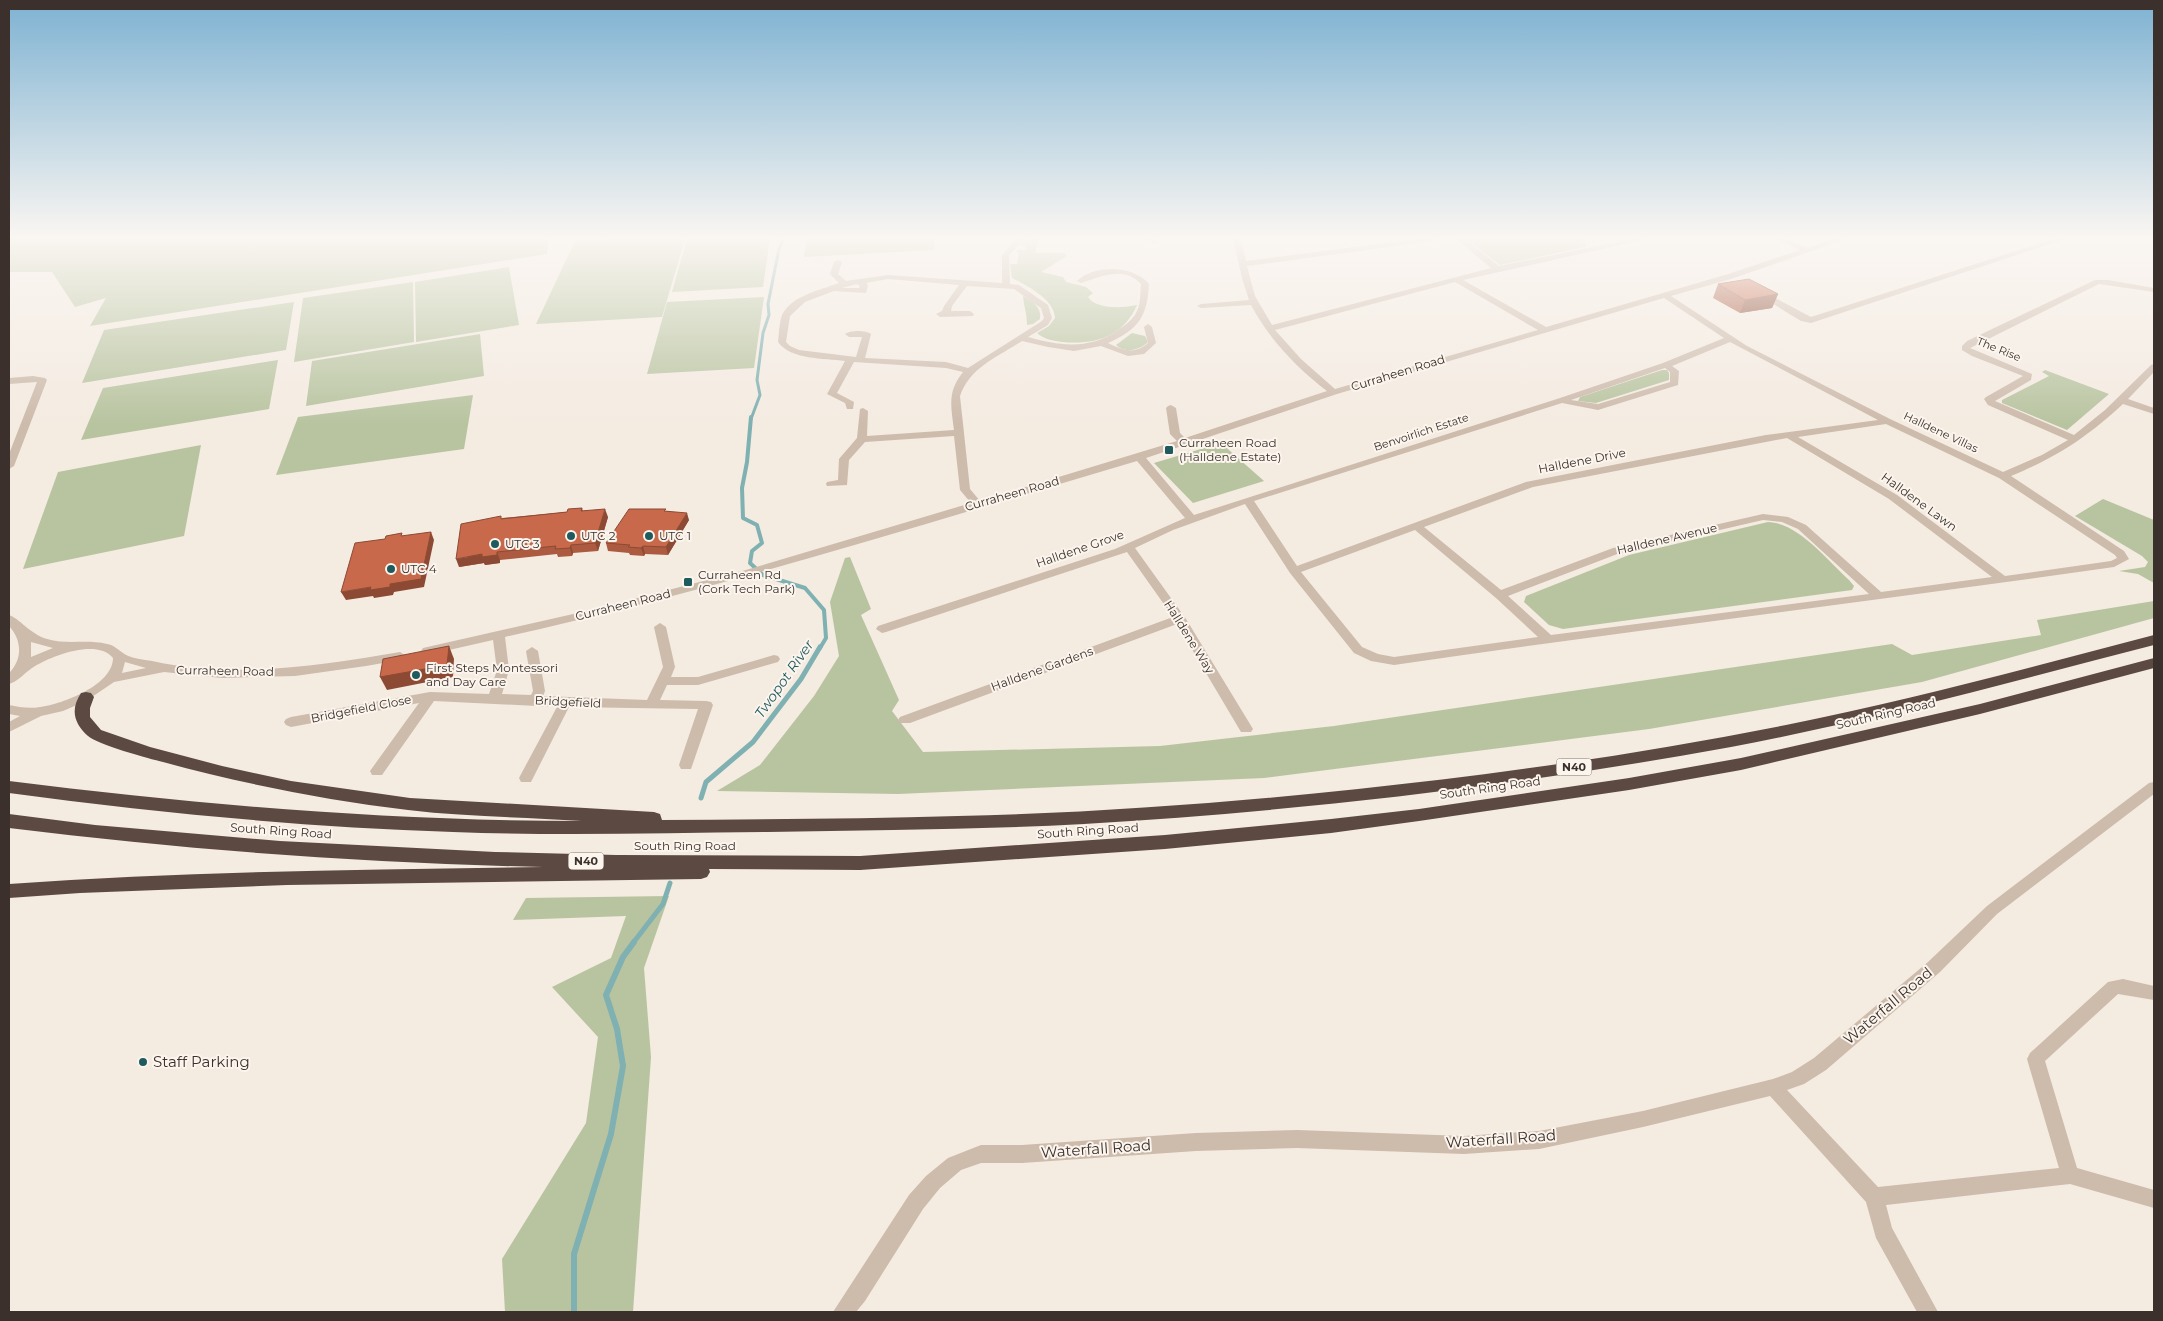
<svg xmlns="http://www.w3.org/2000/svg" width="2163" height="1321" viewBox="0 0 2163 1321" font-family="Montserrat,sans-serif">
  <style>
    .green { fill: #b8c4a0 }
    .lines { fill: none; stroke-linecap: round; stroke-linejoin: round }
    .stream-far3 { stroke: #7fb0b2; stroke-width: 3 }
    .stream-far2 { stroke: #7fb0b2; stroke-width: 4 }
    .stream-far1 { stroke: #7fb0b2; stroke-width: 5 }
    .stream { stroke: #7fb0b2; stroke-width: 6 }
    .minor { fill: #cdbbac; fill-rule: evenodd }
    .highway { fill: #5c4a42; fill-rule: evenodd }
    .wall { fill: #ac5a40 }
    .shaded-wall { fill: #8c4a34 }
    .building { fill: #c8694b; stroke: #8c4a34 }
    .poi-dot { fill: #1f5a5e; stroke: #fbf5ee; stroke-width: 2 }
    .labels { text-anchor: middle; stroke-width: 4; stroke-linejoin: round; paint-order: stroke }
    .far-street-label { font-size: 11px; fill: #3b302b; stroke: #fbf5ee }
    .shield { fill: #fbf5ee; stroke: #756b66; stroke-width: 1 }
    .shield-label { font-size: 11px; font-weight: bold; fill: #3b302b }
    .street-label { font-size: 12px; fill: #3b302b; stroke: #fbf5ee }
    .poi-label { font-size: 12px; fill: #3b302b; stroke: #fbf5ee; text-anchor: start }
    .water-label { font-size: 14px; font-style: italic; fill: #1f5a5e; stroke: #fbf5ee }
    .near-street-label { font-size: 15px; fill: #3b302b; stroke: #fbf5ee }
    .near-poi-label { font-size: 15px; fill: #3b302b; stroke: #fbf5ee; text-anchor: start }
  </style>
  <rect width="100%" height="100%" fill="#f4ebe1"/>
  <g class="green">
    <path d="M 9,239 L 549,239 L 547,254 L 90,326 L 106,298 L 75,307 L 52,272 L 9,272 Z"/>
    <path d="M 610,239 L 685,239 L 662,317 L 536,324 L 575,241 Z"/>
    <path d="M 687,239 L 770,239 L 763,287 L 672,292 Z"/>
    <path d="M 806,239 L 934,239 L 935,250 L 804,257 Z"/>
    <path d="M 1027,239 L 1039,239 L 1035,253 L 1064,253 L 1067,256 L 1041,272 L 1063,277 L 1066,282 L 1086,287 L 1093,293 L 1088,297 C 1097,310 1124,308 1137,305 C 1123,337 1095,345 1062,342 C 1054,341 1043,339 1037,333 L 1049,326 L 1055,318 C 1054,299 1027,286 1012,278 L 1010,264 L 1017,264 L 1019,253 L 1017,252 L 1017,250 L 1026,250 L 1025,246 L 1019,246 Z"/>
    <path d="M 1466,239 L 1583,239 L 1587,245 L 1585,247 L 1500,265 Z"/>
    <path d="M 509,267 L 519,325 L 416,342 L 415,282 Z"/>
    <path d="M 413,282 L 414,342 L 294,362 L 303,298 Z"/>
    <path d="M 1023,296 C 1033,301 1042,308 1040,319 L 1033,324 L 1027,325 C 1027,314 1024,307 1023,296 Z"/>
    <path d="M 764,297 L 754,368 L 647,374 L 667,302 Z"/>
    <path d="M 294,302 L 286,350 L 82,383 L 104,330 Z"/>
    <path d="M 1132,333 L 1145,336 L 1148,342 C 1140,350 1125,354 1116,345 Z"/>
    <path d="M 480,334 L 484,376 L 306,406 L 312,361 Z"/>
    <path d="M 278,360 L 269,409 L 81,440 L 103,388 Z"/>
    <path d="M 1662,370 L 1667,370 L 1669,373 L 1669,380 L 1596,403 L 1578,401 L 1580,397 Z"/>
    <path d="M 2045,370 L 2109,394 L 2067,430 L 2002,403 L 2002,400 L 2049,376 L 2042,372 Z"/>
    <path d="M 473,395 L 464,449 L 276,475 L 298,417 Z"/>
    <path d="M 1221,443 L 1264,481 L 1193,503 L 1154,463 Z"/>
    <path d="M 201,445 L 184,536 L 23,569 L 58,472 Z"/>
    <path d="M 2103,499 L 2154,520 L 2154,583 L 2138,574 L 2119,571 L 2145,567 L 2148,562 L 2142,556 L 2075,516 Z"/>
    <path d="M 1768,522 C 1798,523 1827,560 1849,580 L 1854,586 L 1852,590 L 1563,629 L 1549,625 L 1524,602 L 1526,596 L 1629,555 Z"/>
    <path d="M 850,557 L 871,609 L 861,615 L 899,700 L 892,711 L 923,752 L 1160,746 L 1334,726 L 1892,644 L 1912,655 L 2041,635 L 2037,620 L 2154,601 L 2154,618 L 1922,682 L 1649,729 L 1264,778 L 898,794 L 717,791 L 760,765 L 814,696 L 839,656 L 830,602 L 845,558 Z"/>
    <path d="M 669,896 L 644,968 L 651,1057 L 633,1312 L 505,1312 L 502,1259 L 586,1123 L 598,1037 L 552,987 L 611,958 L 626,916 L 513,920 L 526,898 Z"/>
  </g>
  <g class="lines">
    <path class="stream-far3" d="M 751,419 L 760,395 L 757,380 L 763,333 L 769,315 L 768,304 L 779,249 L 783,239"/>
    <path class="stream-far2" d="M 751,417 L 747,462 L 742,488 L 743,518 L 757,525 L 762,543 L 752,551 L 750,563 L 763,575 L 805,588 L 824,610 L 826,638 L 820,648"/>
    <g class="stream-far1">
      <path d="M 701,798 L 706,782 L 753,742 L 801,679 L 820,647"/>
      <path d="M 633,943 L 663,904 L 670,883"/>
    </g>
    <path class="stream" d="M 574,1312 L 574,1254 L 611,1134 L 623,1066 L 617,1029 L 606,995 L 623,957 L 634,942"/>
    <g class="minor">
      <path d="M 1016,239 L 1025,239 L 1009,255 L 1010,284 L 1019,285 L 1048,305 L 1052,318 L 1048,325 L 1028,337 C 1060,346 1089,350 1118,330 C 1125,325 1133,320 1137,311 C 1141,303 1140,293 1141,284 C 1124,265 1100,277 1081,283 L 1077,281 C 1094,264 1134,265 1149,284 C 1147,317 1139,329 1108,343 C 1122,350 1135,355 1148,343 L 1144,327 L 1148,324 L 1152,327 L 1156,343 L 1144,354 L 1128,356 L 1101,346 L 1074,351 L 1048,347 L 1022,341 C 998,357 970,367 960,396 L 970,489 L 980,501 L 1177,441 L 1170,434 L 1166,408 L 1168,406 L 1171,405 L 1176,408 L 1180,433 L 1185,438 L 1327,391 C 1297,368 1269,339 1251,305 L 1201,308 L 1197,306 L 1201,304 L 1249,300 L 1243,282 L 1233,239 L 1241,239 L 1246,261 L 1416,239 L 1438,239 L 1434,241 L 1247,266 L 1255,296 L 1272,325 L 1491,268 L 1456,239 L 1465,239 L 1499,266 L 1632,239 L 1647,239 L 1463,280 L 1546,327 L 1725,275 L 1800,250 L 1776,239 L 1787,239 L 1808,248 L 1834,239 L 1846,239 L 1731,279 L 1671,296 L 1747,346 L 1890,419 L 2003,472 L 2042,455 L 2068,440 L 1988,405 L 1984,399 L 1986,397 L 2023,376 L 1972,356 L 1962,350 L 1962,346 L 1967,341 L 2095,280 L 2108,280 L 2154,288 L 2154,292 L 2099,284 L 1970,348 L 2032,374 L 2031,380 L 1995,401 L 2074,435 L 2105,410 L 2151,365 L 2154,364 L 2154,372 L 2128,399 L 2154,408 L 2154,414 L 2123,404 C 2086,438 2057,457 2011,476 L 2124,551 L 2129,559 L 2114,567 C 1874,601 1634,630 1394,665 L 1371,661 L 1354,653 L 1290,573 L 1245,504 L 1173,530 L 1135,548 L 1186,619 L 1253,729 L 1251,732 L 1241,732 L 1177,624 L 910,723 L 900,723 L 898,720 L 900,717 L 1173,617 L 1127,552 L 886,632 L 882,633 L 876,629 L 878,626 L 1115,549 L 1185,518 L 1137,461 C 927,523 719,589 505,637 L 509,670 L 502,694 L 531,695 L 533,691 L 526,651 L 532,647 L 538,651 L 545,691 L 543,696 L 647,700 L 663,667 L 654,627 L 660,623 L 666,627 L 675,667 L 671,677 L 698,677 L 774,655 L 778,656 L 780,659 L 778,662 L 698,685 L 667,685 L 660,700 L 706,701 L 711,702 L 713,705 L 691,769 L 681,769 L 679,765 L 698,709 L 569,707 L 531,782 L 521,782 L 519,778 L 557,707 L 434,701 L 382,775 L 372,775 L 370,771 L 419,703 L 291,727 L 286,725 L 284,722 L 286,719 L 291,717 L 430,692 L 489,694 L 497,670 L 493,640 L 427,655 L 423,654 L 421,651 L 423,648 L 591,610 L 746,570 L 971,503 L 960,490 L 954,436 L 865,442 L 849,460 L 847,485 L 827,486 L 826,484 L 827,482 L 838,480 L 839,459 L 857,438 L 860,409 L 863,408 L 868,411 L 867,436 L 954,430 C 951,406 947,392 963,372 L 946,368 L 854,362 L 837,393 L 854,402 L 853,409 L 847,409 L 845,403 L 827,394 L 845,361 C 824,358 791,360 778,342 C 779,334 779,326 781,318 C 788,296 821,290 839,283 L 830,274 L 834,262 L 838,260 L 842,262 L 838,274 L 846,281 L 888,275 L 1002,283 L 1002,255 ZM 888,279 L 959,285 L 944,306 L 942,311 L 936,314 L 940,317 L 973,316 L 974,314 L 970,311 L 951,311 L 952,306 L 967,286 L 1014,289 L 1041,308 L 1044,318 L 1042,321 L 968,368 L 946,362 L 865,358 L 871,334 C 866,330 850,330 845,334 L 849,337 L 862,337 L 856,357 L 799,350 L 790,346 L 786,342 L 790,316 L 805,302 L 834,291 L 866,293 L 868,285 L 866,283 ZM 1455,282 L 1538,330 L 1335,389 L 1301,359 L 1275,330 ZM 857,284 L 860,286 L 859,288 L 842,288 ZM 1664,298 L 1724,338 L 1663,363 L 1560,398 L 1194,515 L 1146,458 L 1337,394 ZM 1730,342 L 1878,420 L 1766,435 L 1526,482 L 1297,566 L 1254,501 L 1562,403 L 1598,410 L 1678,385 L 1679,371 L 1672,366 ZM 1665,368 L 1670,372 L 1670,382 L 1598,404 L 1571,400 ZM 1886,424 L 1999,478 L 2115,555 L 2117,558 L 2111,561 L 2005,576 L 1897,495 L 1798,437 ZM 1787,438 L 1889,499 L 1992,577 L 1881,592 L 1806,525 L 1788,517 L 1763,514 L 1613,548 L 1501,590 L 1424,527 L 1533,487 ZM 1763,520 L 1782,522 L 1798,529 L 1869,594 L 1551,635 L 1508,596 L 1620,553 ZM 1415,530 L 1496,598 L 1538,637 L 1394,657 L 1378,654 L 1362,647 L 1301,572 Z"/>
      <path d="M 1144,239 L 1155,239 L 1159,242 L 1155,244 Z"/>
      <path d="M 2053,239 L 2065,239 L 1811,323 L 1801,321 L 1757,294 L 1764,292 L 1811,317 Z"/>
      <path d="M 33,376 L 45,378 L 47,380 L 14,466 L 9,469 L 9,454 L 37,382 L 9,384 L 9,378 Z"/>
      <path d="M 9,615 C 19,618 30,634 47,639 C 67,645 87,639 107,644 C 114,645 117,649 123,653 C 129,658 144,660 152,661 C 233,679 319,666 400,652 L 406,656 L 400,660 L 366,666 L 295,676 L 222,678 L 164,672 L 114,682 L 86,701 L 63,711 L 41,716 L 9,732 L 9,722 L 20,716 L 9,714 L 9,705 C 19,707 29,709 40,707 C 63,704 113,685 113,658 C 97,638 52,656 35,666 C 26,671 18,682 9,684 L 9,673 C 23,659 22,640 9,626 ZM 31,642 L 53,648 L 31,657 ZM 125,662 L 146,668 L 122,673 Z"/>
      <path d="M 2154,782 L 2154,794 L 1997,914 L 1940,972 L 1826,1070 L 1804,1084 L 1787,1090 L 1878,1187 L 2059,1168 L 2027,1059 L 2030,1053 L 2108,982 L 2123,979 L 2154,986 L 2154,1000 L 2118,994 L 2045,1061 L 2077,1168 L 2154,1190 L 2154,1208 L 2070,1184 L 1886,1205 L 1892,1228 L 1938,1312 L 1917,1312 L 1876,1238 L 1866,1202 L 1770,1096 L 1643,1127 L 1539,1149 L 1464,1154 L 1297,1148 L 1196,1151 L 1022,1163 L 981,1163 L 961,1170 L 940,1188 L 923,1209 L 865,1301 L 856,1312 L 833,1312 L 909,1195 L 926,1176 L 948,1158 L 981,1145 L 1022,1145 L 1196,1133 L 1297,1130 L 1464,1136 L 1539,1131 L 1643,1111 L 1773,1079 L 1792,1072 L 1814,1058 L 1928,962 L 1987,906 L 2149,783 Z"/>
    </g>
    <g class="highway">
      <path d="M 2154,635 L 2154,645 C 2014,681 1874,720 1731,747 C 1517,786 1301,811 1084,824 C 978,830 873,830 768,832 C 663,833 558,836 453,832 C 304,827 156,813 9,793 L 9,781 C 199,805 390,821 582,821 C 525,817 466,817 408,810 C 325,800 244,784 163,762 C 150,759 96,744 88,736 C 74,723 70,710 81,693 L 86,692 L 91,693 L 94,697 L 90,708 L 90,717 L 101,730 L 150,747 L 222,766 L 291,781 L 410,798 L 654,812 L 660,814 L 662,820 C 760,819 859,819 958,816 C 1091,813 1225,803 1358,789 C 1501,774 1645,753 1786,725 C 1910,700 2032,667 2154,635 Z"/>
      <path d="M 2154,658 L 2154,668 L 1980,714 L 1741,770 L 1629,790 L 1419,821 L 1331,833 L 1165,849 L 860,870 L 709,869 L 710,872 L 707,877 L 701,879 L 287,885 L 80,893 L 9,898 L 9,884 C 187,871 365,870 543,867 C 365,863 186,850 9,828 L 9,814 L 95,825 L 280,841 L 495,852 L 616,855 L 860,856 L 1165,835 L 1331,819 L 1419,809 L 1629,778 L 1741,758 L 1980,704 Z"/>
    </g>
  </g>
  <g class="wall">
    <path d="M 1718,284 L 1778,294 L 1772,308 L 1740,313 L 1713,298 Z"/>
    <path d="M 582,508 L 583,511 L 608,517 L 598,551 L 573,553 L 572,556 L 558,557 L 557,554 L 500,560 L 500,563 L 485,565 L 484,563 L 459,567 L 502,518 L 567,512 Z"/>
    <path d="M 667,511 L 689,520 L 668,555 L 645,554 L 644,556 L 630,555 L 629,553 L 608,551 L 606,543 Z"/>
  </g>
  <g class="shaded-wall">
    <path d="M 1778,294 L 1772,308 L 1740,313 L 1745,300 Z"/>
    <path d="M 605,509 L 608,517 L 598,551 L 595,543 Z"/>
    <path d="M 687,513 L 689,520 L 668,555 L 666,547 Z"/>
    <path d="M 431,532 L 434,540 L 424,587 L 394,592 L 393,595 L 374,598 L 373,596 L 346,600 L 341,592 L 390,584 Z"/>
    <path d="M 571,545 L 573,553 L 572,556 L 570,548 Z"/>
    <path d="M 643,546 L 645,554 L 644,556 L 641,548 Z"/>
    <path d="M 497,552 L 500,560 L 500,563 L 485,565 L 484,563 L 459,567 L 456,559 Z"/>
    <path d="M 449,646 L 454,659 L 453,677 L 387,690 L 380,677 Z"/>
  </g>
  <g class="building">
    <path d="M 1749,279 L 1778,294 L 1745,300 L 1718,284 Z"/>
    <path d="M 582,508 L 581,511 L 605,509 L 595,543 L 571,545 L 570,548 L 555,549 L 556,546 L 497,552 L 497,555 L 482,557 L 482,554 L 456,559 L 461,524 L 501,516 L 501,519 L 567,512 L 568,509 Z"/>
    <path d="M 629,509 L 666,509 L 664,511 L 687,513 L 666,547 L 643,546 L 641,548 L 628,547 L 630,545 L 606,543 Z"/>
    <path d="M 431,532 L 421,579 L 390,584 L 390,587 L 370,590 L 371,587 L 341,592 L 355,543 L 385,539 L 386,536 L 402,533 L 401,536 Z"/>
    <path d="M 449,646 L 447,665 L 380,677 L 383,659 Z"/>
  </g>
  <linearGradient id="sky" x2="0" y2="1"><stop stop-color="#7eb2d2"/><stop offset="0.56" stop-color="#faf6f2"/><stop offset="1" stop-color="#faf6f2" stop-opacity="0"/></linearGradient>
  <rect width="2163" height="424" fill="url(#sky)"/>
  <g class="poi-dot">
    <rect x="1164" y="445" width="10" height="10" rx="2.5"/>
    <circle cx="571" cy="536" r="5"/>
    <circle cx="649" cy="536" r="5"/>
    <circle cx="495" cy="544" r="5"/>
    <circle cx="391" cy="569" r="5"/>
    <rect x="683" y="577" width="10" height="10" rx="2.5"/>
    <circle cx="416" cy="675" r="5"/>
    <circle cx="143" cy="1062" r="5"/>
  </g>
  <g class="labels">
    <g class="far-street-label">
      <text transform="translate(1999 349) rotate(22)" y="4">The Rise</text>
      <text transform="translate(1421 432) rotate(-18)" y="4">Benvoirlich Estate</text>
      <text transform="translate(1941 432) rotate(25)" y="4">Halldene Villas</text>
    </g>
    <g class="shield">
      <rect x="1556.5" y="758.5" width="35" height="17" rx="4"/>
      <rect x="568.5" y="852.5" width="35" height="17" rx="4"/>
    </g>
    <g class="shield-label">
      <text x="1574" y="771">N40</text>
      <text x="586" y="865">N40</text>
    </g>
    <g class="street-label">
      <text transform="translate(1398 373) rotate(-17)" y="4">Curraheen Road</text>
      <text transform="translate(1582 461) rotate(-11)" y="4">Halldene Drive</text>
      <text transform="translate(1012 494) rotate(-16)" y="4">Curraheen Road</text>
      <text transform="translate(1919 502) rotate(36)" y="4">Halldene Lawn</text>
      <text transform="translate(1667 539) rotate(-13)" y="4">Halldene Avenue</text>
      <text transform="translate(1080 549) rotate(-19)" y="4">Halldene Grove</text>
      <text transform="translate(623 605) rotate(-14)" y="4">Curraheen Road</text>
      <text transform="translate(1189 637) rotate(58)" y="4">Halldene Way</text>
      <text transform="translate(1042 669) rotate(-20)" y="4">Halldene Gardens</text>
      <text transform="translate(225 671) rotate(1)" y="4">Curraheen Road</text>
      <text transform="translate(568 702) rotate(3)" y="4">Bridgefield</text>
      <text transform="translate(361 709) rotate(-11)" y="4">Bridgefield Close</text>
      <text transform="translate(1886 714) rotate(-13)" y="4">South Ring Road</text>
      <text transform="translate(1490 788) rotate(-8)" y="4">South Ring Road</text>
      <text transform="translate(281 831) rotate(4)" y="4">South Ring Road</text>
      <text transform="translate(1088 831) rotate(-4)" y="4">South Ring Road</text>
      <text x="685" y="850">South Ring Road</text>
    </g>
    <g class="poi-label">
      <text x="1179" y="447">Curraheen Road<tspan x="1179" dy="14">(Halldene Estate)</tspan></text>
      <text x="581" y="540">UTC 2</text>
      <text x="659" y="540">UTC 1</text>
      <text x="505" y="548">UTC 3</text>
      <text x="401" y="573">UTC 4</text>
      <text x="698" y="579">Curraheen Rd<tspan x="698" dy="14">(Cork Tech Park)</tspan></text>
      <text x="426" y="672">First Steps Montessori<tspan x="426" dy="14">and Day Care</tspan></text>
    </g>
    <g class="water-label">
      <text transform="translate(784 679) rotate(-55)" y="5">Twopot River</text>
    </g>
    <g class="near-street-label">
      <text transform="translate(1888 1006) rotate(-40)" y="5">Waterfall Road</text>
      <text transform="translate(1501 1139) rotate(-4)" y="5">Waterfall Road</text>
      <text transform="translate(1096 1149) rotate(-4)" y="5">Waterfall Road</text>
    </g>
    <g class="near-poi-label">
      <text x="153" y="1067">Staff Parking</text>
    </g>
  </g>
  <rect width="2163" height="1321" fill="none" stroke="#3b302b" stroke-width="20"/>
</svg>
